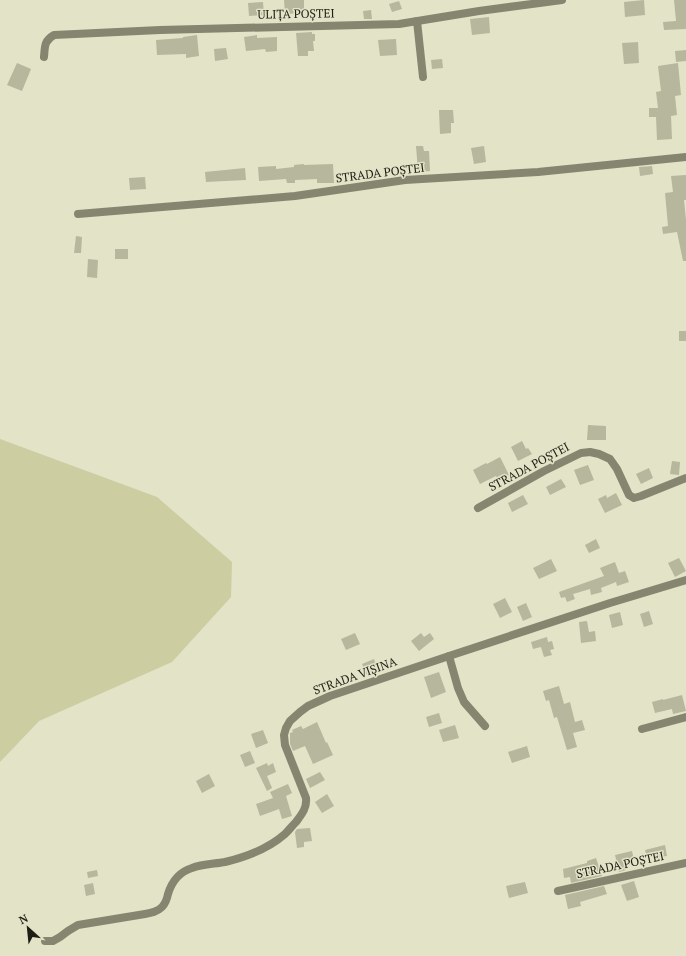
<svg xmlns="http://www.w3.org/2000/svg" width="686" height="956" viewBox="0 0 686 956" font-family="'PT Serif',serif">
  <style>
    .green { fill: #cccda0 }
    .building { fill: #b6b79c }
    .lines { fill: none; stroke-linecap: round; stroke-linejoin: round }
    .minor { stroke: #868670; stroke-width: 8 }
    .labels { text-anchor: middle; stroke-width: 3; stroke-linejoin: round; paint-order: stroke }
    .street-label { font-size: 12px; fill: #1e1e14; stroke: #e2e3c7 }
  </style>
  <rect width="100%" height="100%" fill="#e2e3c7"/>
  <path class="green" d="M 0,439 L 157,497 L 232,562 L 231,597 L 172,662 L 39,721 L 0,762 Z"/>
  <g class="building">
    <path d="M 284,0 L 304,0 L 304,13 L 285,14 Z"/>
    <path d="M 644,0 L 645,15 L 625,17 L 624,2 Z"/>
    <path d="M 674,0 L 686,0 L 686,29 L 664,30 L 663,22 L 676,21 Z"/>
    <path d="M 399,1 L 402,9 L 392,12 L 389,4 Z"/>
    <path d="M 263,2 L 264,15 L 249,16 L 248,3 Z"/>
    <path d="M 371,10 L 372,19 L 364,19 L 363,11 Z"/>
    <path d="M 489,17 L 490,33 L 472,35 L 470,19 Z"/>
    <path d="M 312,32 L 312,34 L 315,34 L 315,41 L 313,41 L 314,51 L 308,51 L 308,56 L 298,56 L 296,33 Z"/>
    <path d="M 197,35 L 199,56 L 186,58 L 186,54 L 157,55 L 156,40 L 183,38 L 183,37 Z"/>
    <path d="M 257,35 L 257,38 L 277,37 L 277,51 L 266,52 L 265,49 L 246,51 L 244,37 Z"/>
    <path d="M 396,39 L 397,55 L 380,56 L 378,40 Z"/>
    <path d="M 638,42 L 639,63 L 624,64 L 622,43 Z"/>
    <path d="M 226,48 L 228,59 L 215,61 L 214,49 Z"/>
    <path d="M 686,50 L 686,61 L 676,62 L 675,51 Z"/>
    <path d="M 442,59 L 443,68 L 432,69 L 431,60 Z"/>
    <path d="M 17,63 L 31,69 L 22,91 L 7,85 Z"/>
    <path d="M 678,63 L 681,95 L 675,96 L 677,115 L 671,116 L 672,139 L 657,140 L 656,117 L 649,117 L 649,108 L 658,108 L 656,92 L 661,91 L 658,66 Z"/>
    <path d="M 439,110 L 453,110 L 454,123 L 451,123 L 451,133 L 440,134 Z"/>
    <path d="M 416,146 L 423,146 L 424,151 L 429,151 L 430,171 L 418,172 Z"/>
    <path d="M 484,146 L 486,162 L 474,164 L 471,148 Z"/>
    <path d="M 304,164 L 304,165 L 333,164 L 334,183 L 317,183 L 317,179 L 295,180 L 295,183 L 287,183 L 286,179 L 259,181 L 258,167 L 276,166 L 276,169 L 294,167 L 294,165 Z"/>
    <path d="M 652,166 L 653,174 L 640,176 L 639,167 Z"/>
    <path d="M 245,168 L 246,180 L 206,182 L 205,172 Z"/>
    <path d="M 686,175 L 686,200 L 684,200 L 686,220 L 686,261 L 683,261 L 677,232 L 663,234 L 662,227 L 668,226 L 665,193 L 673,192 L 671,176 Z"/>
    <path d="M 145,177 L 146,189 L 130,190 L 129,178 Z"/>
    <path d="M 76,236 L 82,237 L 81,253 L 74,253 Z"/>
    <rect x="115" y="249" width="13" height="10"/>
    <path d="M 88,259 L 98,260 L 97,278 L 87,277 Z"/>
    <rect x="679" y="331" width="7" height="10"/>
    <path d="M 588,425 L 606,426 L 606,440 L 587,440 Z"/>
    <path d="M 522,441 L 526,449 L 528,448 L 532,454 L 518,461 L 511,447 Z"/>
    <path d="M 500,457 L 509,475 L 498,480 L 496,476 L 480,484 L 473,470 L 486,463 L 487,464 Z"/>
    <path d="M 672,461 L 680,462 L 679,475 L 670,474 Z"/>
    <path d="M 588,465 L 594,480 L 580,485 L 574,470 Z"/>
    <path d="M 649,468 L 653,478 L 641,484 L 636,474 Z"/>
    <path d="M 561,479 L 566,487 L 550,495 L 546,487 Z"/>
    <path d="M 616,493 L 622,505 L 605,513 L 598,499 L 606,495 L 607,498 Z"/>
    <path d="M 523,495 L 528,504 L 512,512 L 508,503 Z"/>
    <path d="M 596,539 L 600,548 L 589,553 L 585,545 Z"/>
    <path d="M 679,558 L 686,571 L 675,577 L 668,563 Z"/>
    <path d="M 551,559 L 557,571 L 539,579 L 533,568 Z"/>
    <path d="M 615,562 L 619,573 L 625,571 L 629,582 L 617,586 L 616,582 L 601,588 L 602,592 L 591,595 L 590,589 L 580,592 L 573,594 L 575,599 L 567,602 L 565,597 L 561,598 L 559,592 L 604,576 L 600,568 Z"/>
    <path d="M 505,598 L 512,612 L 500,618 L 493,604 Z"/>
    <path d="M 526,603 L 532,617 L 523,621 L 517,607 Z"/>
    <path d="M 649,611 L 653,624 L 644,627 L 640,614 Z"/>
    <path d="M 620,612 L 623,625 L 612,628 L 609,615 Z"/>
    <path d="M 587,621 L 589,632 L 595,631 L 596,641 L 581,643 L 579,622 Z"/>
    <path d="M 355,633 L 360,644 L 346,650 L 341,639 Z"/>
    <path d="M 421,633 L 424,637 L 430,633 L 434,639 L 419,651 L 411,641 Z"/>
    <path d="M 547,637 L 548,642 L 552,641 L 554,649 L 550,650 L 552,655 L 544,657 L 541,647 L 533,649 L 531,642 Z"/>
    <path d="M 374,659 L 378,671 L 367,675 L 362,664 Z"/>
    <path d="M 439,672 L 446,692 L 431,698 L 424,677 Z"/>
    <path d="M 559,686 L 564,704 L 570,702 L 575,722 L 582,720 L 585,730 L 573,733 L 577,747 L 567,750 L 557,717 L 554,718 L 549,700 L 546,701 L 543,691 Z"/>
    <path d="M 682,695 L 686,711 L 673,714 L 672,709 L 655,713 L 652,702 L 663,699 L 663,700 Z"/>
    <path d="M 439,713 L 442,723 L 429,727 L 426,717 Z"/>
    <path d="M 317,722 L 326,743 L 327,742 L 333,755 L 313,764 L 305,746 L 293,751 L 290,744 L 290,733 L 293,732 L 292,730 L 301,726 L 303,729 Z"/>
    <path d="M 455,725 L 459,738 L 443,742 L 439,730 Z"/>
    <path d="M 263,730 L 268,743 L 256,748 L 251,734 Z"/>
    <path d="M 527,746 L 530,757 L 512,763 L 508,752 Z"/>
    <path d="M 250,751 L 255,763 L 245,767 L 240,755 Z"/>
    <path d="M 267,763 L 268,766 L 273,763 L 276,772 L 267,776 L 272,788 L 267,791 L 256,768 Z"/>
    <path d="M 320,772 L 325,780 L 310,788 L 306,779 Z"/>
    <path d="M 209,774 L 215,786 L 202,793 L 196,781 Z"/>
    <path d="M 288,784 L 292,793 L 286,796 L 292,816 L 282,819 L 279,809 L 260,816 L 256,804 L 273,798 L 270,792 Z"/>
    <path d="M 327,794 L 334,806 L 322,813 L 315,802 Z"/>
    <path d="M 310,828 L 312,841 L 304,842 L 304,847 L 297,848 L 295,832 L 297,829 Z"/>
    <path d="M 665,845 L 667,856 L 659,857 L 659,855 L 647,857 L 645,850 Z"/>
    <path d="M 632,851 L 634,860 L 624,862 L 626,870 L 619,872 L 615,855 Z"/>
    <path d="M 596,858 L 602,876 L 571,883 L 570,877 L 564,878 L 563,869 L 587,863 L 587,861 Z"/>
    <path d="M 97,870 L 98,876 L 88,878 L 87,872 Z"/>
    <path d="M 634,881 L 639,897 L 627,901 L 621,885 Z"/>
    <path d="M 525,882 L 528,893 L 509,898 L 506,886 Z"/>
    <path d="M 93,883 L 95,894 L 86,896 L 84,885 Z"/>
    <path d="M 604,886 L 607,894 L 580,902 L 581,906 L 568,909 L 565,895 Z"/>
  </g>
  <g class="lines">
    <g class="minor">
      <path d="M 417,21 L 423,77"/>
      <path d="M 44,57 C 45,46 44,41 54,35 L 160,30 L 399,24 L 479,11 L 562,0"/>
      <path d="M 78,214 L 295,196 L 405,180 L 538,172 L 686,157"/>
      <path d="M 478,508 L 544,471 L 581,453 L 590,452 L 599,454 L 610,459 L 617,469 L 629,495 L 634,498 L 641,496 L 686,478"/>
      <path d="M 449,656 L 458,688 L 464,702 L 485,726"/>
      <path d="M 642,729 L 686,717"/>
      <path d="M 558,891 L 686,863"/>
      <path d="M 45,941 L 53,941 L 60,937 L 68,931 L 78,925 L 145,914 C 151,913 157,912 162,907 C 166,903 167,899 168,894 C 172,881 179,872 192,868 C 202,864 214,864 225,862 C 246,857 269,848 285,834 C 289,830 292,826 296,822 C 302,814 307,808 306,798 L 285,745 L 284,735 L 286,728 L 290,721 L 300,712 L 308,706 L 330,696 L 449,656 L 610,603 L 686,580"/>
    </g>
  </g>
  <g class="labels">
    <g class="street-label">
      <text transform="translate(296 14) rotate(-1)" y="4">ULIȚA POȘTEI</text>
      <text transform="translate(380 173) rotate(-7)" y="4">STRADA POȘTEI</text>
      <text transform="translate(529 467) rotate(-28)" y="4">STRADA POȘTEI</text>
      <text transform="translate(355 676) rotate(-20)" y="4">STRADA VIȘINA</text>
      <text transform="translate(620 865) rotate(-12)" y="4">STRADA POȘTEI</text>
    </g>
  </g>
  <g transform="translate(28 928) rotate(333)" stroke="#e2e3c7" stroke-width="3" paint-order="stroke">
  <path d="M0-3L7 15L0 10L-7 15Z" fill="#1e1e14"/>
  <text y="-6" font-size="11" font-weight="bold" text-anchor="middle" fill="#1e1e14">N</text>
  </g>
</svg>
